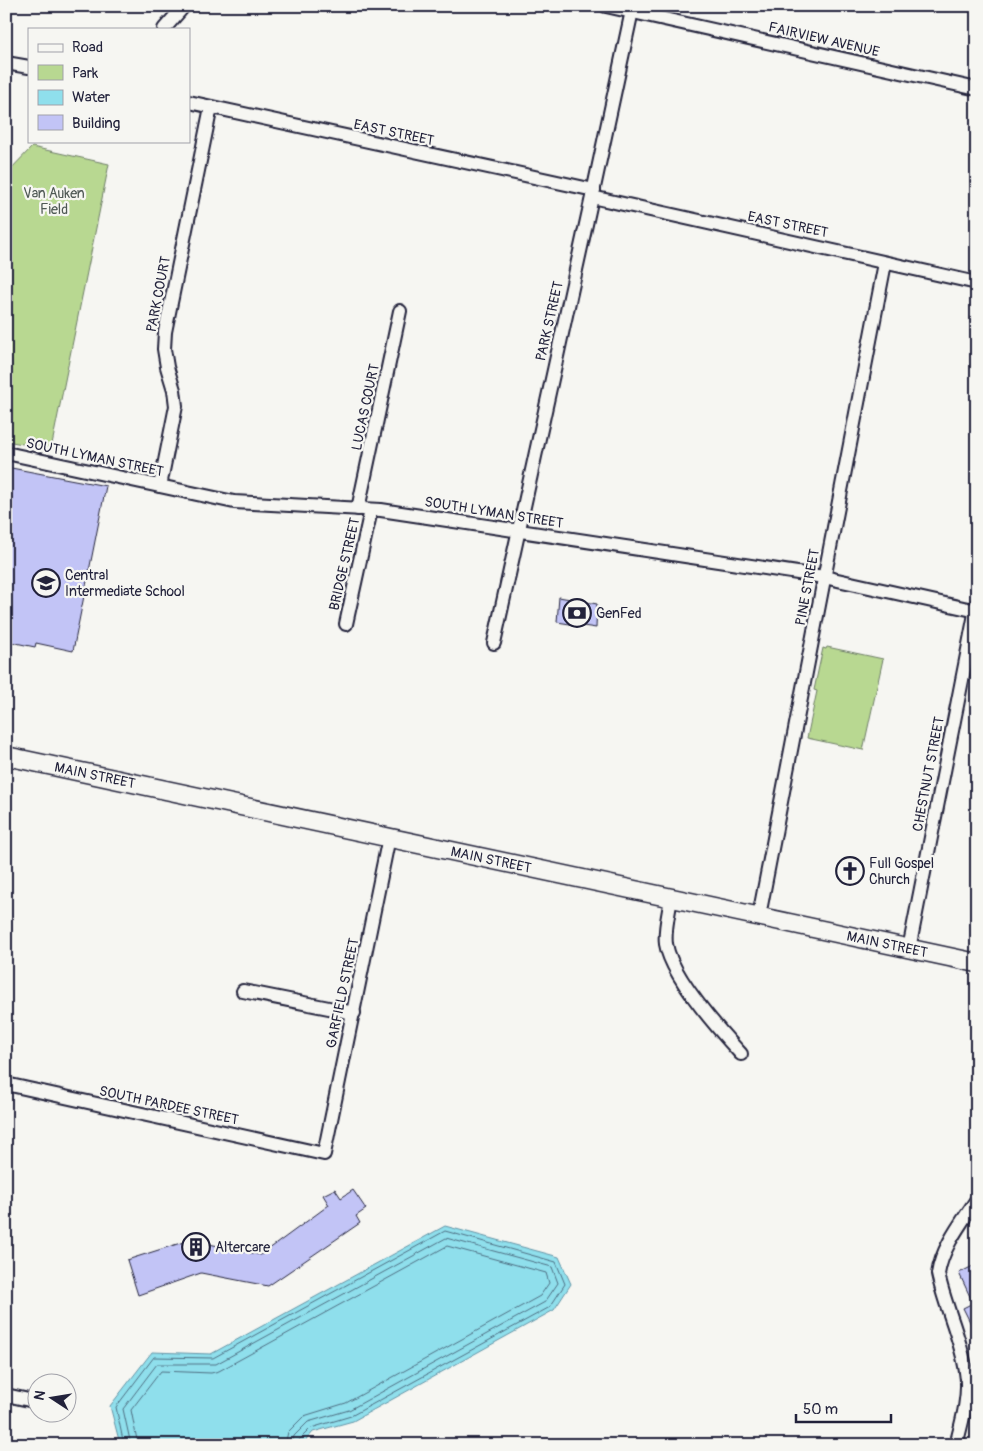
<svg xmlns="http://www.w3.org/2000/svg" width="983" height="1451" viewBox="0 0 983 1451" font-family="Pangolin,sans-serif">
  <style>
    .green { fill: #b8d891; stroke: #6d7d66 }
    .water { fill: #8fdfec; stroke: #6393a5 }
    .lines { fill: none; stroke-linecap: round; stroke-linejoin: round }
    .shore { stroke: #4e6e82; stroke-width: 1 }
    .building { fill: #c2c4f6; stroke: #22223b }
    .street-casing { stroke: #22223b; stroke-width: 16 }
    .secondary-casing { stroke: #22223b; stroke-width: 21 }
    .street { stroke: #f6f6f2; stroke-width: 12 }
    .secondary { stroke: #f6f6f2; stroke-width: 18 }
    .labels { text-anchor: middle; stroke-width: 4.5; stroke-linejoin: round; paint-order: stroke }
    .street-label { font-size: 14px; fill: #22223b; stroke: #f6f6f2 }
    .park-label { font-size: 14px; fill: #4f5955; stroke: #f6f6f2 }
    .poi-label { font-size: 14px; fill: #22223b; stroke: #f6f6f2; text-anchor: start }
  </style>
  <rect width="100%" height="100%" fill="#f6f6f2"/>
  <filter id="ink" filterUnits="userSpaceOnUse"><feTurbulence type="fractalNoise" baseFrequency=".02" numOctaves="2"/><feDisplacementMap in="SourceGraphic" scale="10" xChannelSelector="R" yChannelSelector="G"/><feConvolveMatrix kernelMatrix="1 2 1 2 8 2 1 2 1" color-interpolation-filters="sRGB"/></filter>
  <g filter="url(#ink)">
    <g class="green">
      <path d="M 32,147 L 109,164 L 51,449 L 6,441 L 6,365 L 8,356 L 6,356 L 6,174 Z"/>
      <path d="M 827,647 L 883,659 L 863,750 L 807,738 L 817,691 L 814,690 L 823,648 L 826,649 Z"/>
    </g>
    <path class="water" d="M 445,1226 L 559,1257 L 571,1284 L 554,1310 L 353,1421 L 313,1432 L 302,1445 L 174,1445 L 171,1442 L 120,1444 L 110,1406 L 152,1352 L 211,1354 Z"/>
    <g class="lines">
      <g class="shore">
        <path d="M 124,1445 L 116,1407 L 154,1357 L 213,1358 L 445,1231 L 556,1262 L 565,1284 L 550,1307 L 351,1416 L 311,1428 L 299,1440 L 298,1445"/>
        <path d="M 131,1445 L 123,1409 L 157,1364 L 216,1364 L 446,1238 L 552,1267 L 558,1283 L 545,1302 L 349,1410 L 308,1422 L 294,1436 L 292,1445"/>
        <path d="M 138,1445 L 131,1410 L 161,1371 L 211,1373 L 219,1371 L 447,1246 L 546,1273 L 549,1283 L 540,1296 L 346,1403 L 304,1416 L 288,1432 L 285,1445"/>
      </g>
    </g>
    <g class="building">
      <path d="M 6,467 L 106,486 L 73,651 L 36,643 L 35,647 L 6,641 Z"/>
      <path d="M 559,597 L 597,604 L 596,628 L 557,622 Z"/>
      <path d="M 335,1189 L 341,1198 L 353,1190 L 366,1209 L 356,1216 L 360,1223 L 268,1286 L 201,1273 L 138,1295 L 127,1260 L 190,1240 L 261,1255 L 329,1205 L 323,1195 Z"/>
      <path d="M 977,1264 L 977,1336 L 963,1308 L 973,1303 L 959,1273 Z"/>
    </g>
    <g class="lines">
      <defs>
        <g id="street">
          <path d="M 606,6 L 977,89"/>
          <path d="M 164,29 L 184,6"/>
          <path d="M 6,63 L 29,67"/>
          <path d="M 189,102 L 594,190"/>
          <path d="M 592,197 L 977,283"/>
          <path d="M 6,453 L 234,502 L 381,510 L 824,577 L 977,611"/>
          <path d="M 160,486 L 176,406 L 174,390 L 167,367 L 164,349 L 165,332 L 211,107"/>
          <path d="M 358,509 L 400,311"/>
          <path d="M 346,624 L 371,510"/>
          <path d="M 494,643 L 592,197 L 633,6"/>
          <path d="M 671,898 C 669,913 664,929 666,944 C 671,976 719,1030 741,1054"/>
          <path d="M 759,916 L 885,263"/>
          <path d="M 909,949 L 977,604"/>
          <path d="M 243,991 L 354,1013"/>
          <path d="M 6,1084 L 324,1154 L 389,837"/>
          <path d="M 6,1395 L 38,1402"/>
          <path d="M 956,1445 C 962,1422 970,1395 966,1372 C 961,1338 945,1307 938,1274 C 942,1247 962,1222 977,1199"/>
        </g>
        <g id="secondary">
          <path id="s1" d="M 6,756 L 977,963"/>
        </g>
      </defs>
      <use href="#street" class="street-casing"/>
      <use href="#secondary" class="secondary-casing"/>
      <use href="#street" class="street"/>
      <use href="#secondary" class="secondary"/>
    </g>
  </g>
  <defs>
    <symbol id="school-ring" viewBox="-11 -11 22 22"><circle r="9.5" fill="#f6f6f2" stroke="#22223b" stroke-width="1.5"/><path d="M0-5L7-2L0 1L-7-2ZM-4 1L0 2.5L4 1V4Q0 6-4 4Z" fill="#22223b"/></symbol>
    <symbol id="bank-ring" viewBox="-11 -11 22 22"><circle r="9.5" fill="#f6f6f2" stroke="#22223b" stroke-width="1.5"/><path d="M-6-4H6V4H-6ZM0-2.3a2.3 2.3 0 1 0 0 4.6a2.3 2.3 0 1 0 0-4.6Z" fill="#22223b"/></symbol>
    <symbol id="church-ring" viewBox="-11 -11 22 22"><circle r="9.5" fill="#f6f6f2" stroke="#22223b" stroke-width="1.5"/><path d="M-1.2-6h2.4v3.5h3.3v2.4h-3.3V6h-2.4V-.1h-3.3v-2.4h3.3Z" fill="#22223b"/></symbol>
    <symbol id="building-ring" viewBox="-11 -11 22 22"><circle r="9.5" fill="#f6f6f2" stroke="#22223b" stroke-width="1.5"/><path d="M-4-6H4V6H1V3H-1V6H-4ZM-2.5-4.3h1.7v1.8h-1.7ZM.8-4.3h1.7v1.8H.8ZM-2.5-1h1.7V.8h-1.7ZM.8-1h1.7V.8H.8Z" fill="#22223b"/></symbol>
  </defs>
  <g fill-rule="evenodd">
    <use href="#school-ring" x="30" y="567" width="32" height="32"/>
    <use href="#bank-ring" x="561" y="597" width="32" height="32"/>
    <use href="#church-ring" x="834" y="855" width="32" height="32"/>
    <use href="#building-ring" x="180" y="1231" width="32" height="32"/>
  </g>
  <g class="labels">
    <g class="street-label">
      <text transform="translate(824 39) rotate(13)" y="5">FAIRVIEW AVENUE</text>
      <text transform="translate(394 132) rotate(12)" y="5">EAST STREET</text>
      <text transform="translate(788 224) rotate(12)" y="5">EAST STREET</text>
      <text transform="translate(158 294) rotate(-79)" y="5">PARK COURT</text>
      <text transform="translate(549 321) rotate(-77)" y="5">PARK STREET</text>
      <text transform="translate(365 407) rotate(-78)" y="5">LUCAS COURT</text>
      <text transform="translate(95 457) rotate(12)" y="5">SOUTH LYMAN STREET</text>
      <text transform="translate(494 512) rotate(9)" y="5">SOUTH LYMAN STREET</text>
      <text transform="translate(344 564) rotate(-77)" y="5">BRIDGE STREET</text>
      <text transform="translate(807 587) rotate(-79)" y="5">PINE STREET</text>
      <text transform="translate(928 774) rotate(-79)" y="5">CHESTNUT STREET</text>
      <text dy="5" stroke="none"><textPath href="#s1" startOffset="91">MAIN STREET</textPath></text>
      <text dy="5" stroke="none"><textPath href="#s1" startOffset="496">MAIN STREET</textPath></text>
      <text dy="5" stroke="none"><textPath href="#s1" startOffset="901">MAIN STREET</textPath></text>
      <text transform="translate(342 993) rotate(-78)" y="5">GARFIELD STREET</text>
      <text transform="translate(169 1105) rotate(12)" y="5">SOUTH PARDEE STREET</text>
    </g>
    <g class="park-label">
      <text x="54" y="198">Van Auken<tspan x="54" dy="16">Field</tspan></text>
    </g>
    <g class="poi-label">
      <text x="65" y="580">Central<tspan x="65" dy="16">Intermediate School</tspan></text>
      <text x="596" y="618">GenFed</text>
      <text x="869" y="868">Full Gospel<tspan x="869" dy="16">Church</tspan></text>
      <text x="215" y="1252">Altercare</text>
    </g>
  </g>
  <rect width="983" height="1451" fill="none" stroke="#f6f6f2" stroke-width="25"/>
  <rect x="12" y="12" width="958" height="1426" fill="none" stroke="#22223b" stroke-width="2" filter="url(#ink)"/>
  <rect x="28" y="28" width="162" height="115" fill="#f6f6f2" stroke="#a1a1a9"/>
  <rect x="38" y="44" width="25" height="8" fill="#f6f6f2" stroke="#a1a1a9"/>
  <text x="72" y="52" font-size="15" fill="#22223b">Road</text>
  <rect x="38" y="65" width="25" height="15" fill="#b8d891" stroke="#a1a1a9"/>
  <text x="72" y="78" font-size="15" fill="#22223b">Park</text>
  <rect x="38" y="90" width="25" height="15" fill="#8fdfec" stroke="#a1a1a9"/>
  <text x="72" y="102" font-size="15" fill="#22223b">Water</text>
  <rect x="38" y="115" width="25" height="15" fill="#c2c4f6" stroke="#a1a1a9"/>
  <text x="72" y="128" font-size="15" fill="#22223b">Building</text>
  <g transform="translate(52 1398) rotate(282)"><circle r="24" fill="#f6f6f2" stroke="#a1a1a9"/>
  <path d="M0-4L9 19L0 12L-9 19Z" fill="#22223b"/>
  <text y="-8" font-size="14" font-weight="bold" text-anchor="middle" fill="#22223b">N</text>
  </g>
  <path d="M796 1414v8h95v-8" fill="none" stroke="#22223b" stroke-width="2.5"/>
  <text x="803" y="1414" font-size="15" fill="#22223b" stroke="#f6f6f2" stroke-width="4" paint-order="stroke">50 m</text>
</svg>
